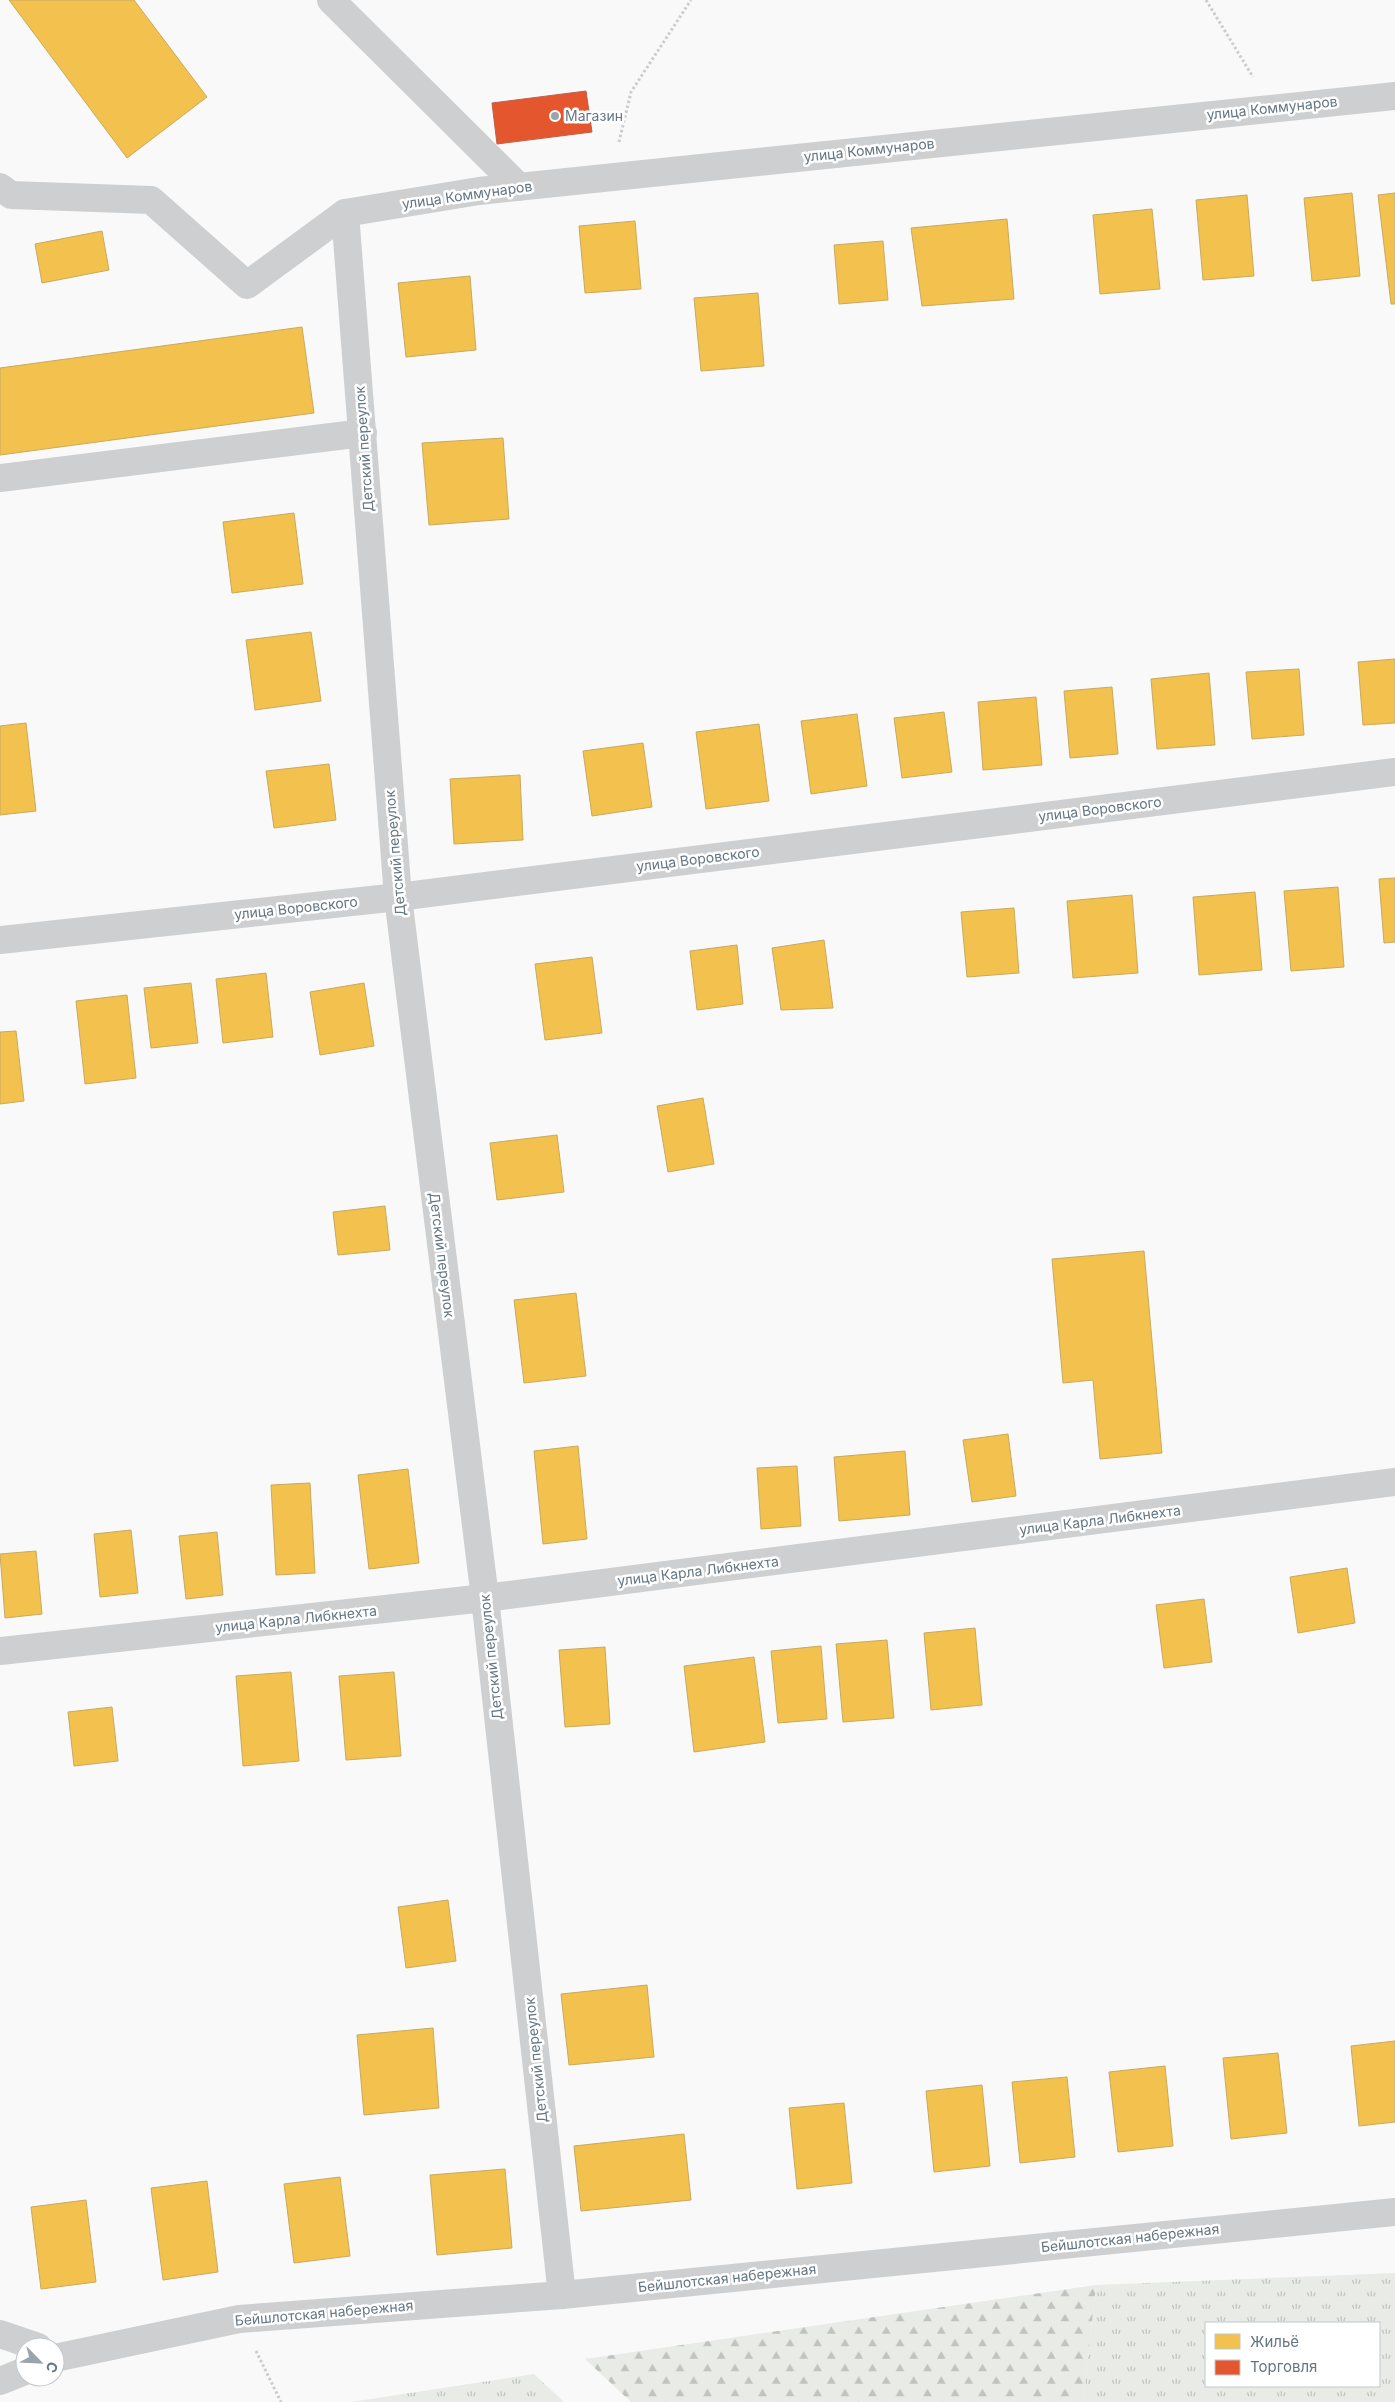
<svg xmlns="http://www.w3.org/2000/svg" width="1395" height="2402" viewBox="0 0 1395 2402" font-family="Inter,sans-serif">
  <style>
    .grass { fill: url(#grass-tufts); fill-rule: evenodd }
    .forest { fill: url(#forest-firs) }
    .homes { fill: #f2c14e; stroke: #c8aa5e }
    .shops { fill: #e4572e; stroke: #be6048 }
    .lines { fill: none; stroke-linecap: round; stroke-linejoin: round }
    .path { stroke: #cbcccd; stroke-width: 3; stroke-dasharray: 2.5 2.5; stroke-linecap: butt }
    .minor { stroke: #cecfd0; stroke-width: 28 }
    .poi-dot { fill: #99a4ac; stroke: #fff; stroke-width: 2 }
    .labels { text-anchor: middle; stroke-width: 5; stroke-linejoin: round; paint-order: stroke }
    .street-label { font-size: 14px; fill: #657683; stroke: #fff }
    .poi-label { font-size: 14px; fill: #657683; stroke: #fff; text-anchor: start }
  </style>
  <defs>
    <pattern id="grass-tufts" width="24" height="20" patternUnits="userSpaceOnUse" patternTransform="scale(1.25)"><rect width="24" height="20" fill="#e8ebe6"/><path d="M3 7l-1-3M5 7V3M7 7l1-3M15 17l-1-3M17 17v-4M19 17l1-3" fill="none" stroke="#c0c3c0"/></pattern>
    <pattern id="forest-firs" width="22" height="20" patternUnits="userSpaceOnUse" patternTransform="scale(1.25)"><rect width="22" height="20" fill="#e8ebe6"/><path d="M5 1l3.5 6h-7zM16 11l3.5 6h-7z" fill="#c0c3c0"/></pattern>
  </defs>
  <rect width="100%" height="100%" fill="#f9f9f9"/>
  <g class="grass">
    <path d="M 1395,2273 L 1395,2402 L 1083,2402 L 1096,2285 ZM 1206,2323 L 1379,2323 L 1379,2386 L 1206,2386 Z"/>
    <path d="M 534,2374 L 564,2402 L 351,2402 Z"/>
  </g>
  <path class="forest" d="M 1096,2285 L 1083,2402 L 631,2402 L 585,2359 Z"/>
  <g class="homes">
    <path d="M 9,0 L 134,0 L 207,97 L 127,158 Z"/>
    <path d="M 1352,193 L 1360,276 L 1312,281 L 1304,198 Z"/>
    <path d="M 1395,193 L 1395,304 L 1391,304 L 1378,195 Z"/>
    <path d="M 1247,195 L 1254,276 L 1203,280 L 1196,200 Z"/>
    <path d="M 1152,209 L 1160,289 L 1100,294 L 1093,215 Z"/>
    <path d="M 1007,219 L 1014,299 L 922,306 L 911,228 Z"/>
    <path d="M 635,221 L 641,289 L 585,293 L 579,226 Z"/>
    <path d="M 102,231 L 109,270 L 42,283 L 35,244 Z"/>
    <path d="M 883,241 L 888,300 L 839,304 L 834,245 Z"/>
    <path d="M 470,276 L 476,350 L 406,357 L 398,283 Z"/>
    <path d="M 758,293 L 764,366 L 701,371 L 694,298 Z"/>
    <path d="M 302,327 L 314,413 L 0,455 L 0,368 Z"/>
    <path d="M 503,438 L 509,519 L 429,525 L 422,443 Z"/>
    <path d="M 294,513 L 303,584 L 232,593 L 223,522 Z"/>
    <path d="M 311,632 L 321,701 L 255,710 L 246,640 Z"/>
    <path d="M 1395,659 L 1395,723 L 1363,725 L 1358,662 Z"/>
    <path d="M 1299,669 L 1304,735 L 1252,739 L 1246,672 Z"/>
    <path d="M 1209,673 L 1215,745 L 1157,749 L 1151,679 Z"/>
    <path d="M 1112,687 L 1118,754 L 1070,758 L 1064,691 Z"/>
    <path d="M 1036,697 L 1042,765 L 983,770 L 978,702 Z"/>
    <path d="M 944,712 L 952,772 L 902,778 L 894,718 Z"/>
    <path d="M 857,714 L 867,786 L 811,794 L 801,721 Z"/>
    <path d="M 26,723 L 36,811 L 0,815 L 0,726 Z"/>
    <path d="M 759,724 L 769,801 L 706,809 L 696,732 Z"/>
    <path d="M 643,743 L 652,807 L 592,816 L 583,751 Z"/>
    <path d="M 329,764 L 336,820 L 274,828 L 266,771 Z"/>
    <path d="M 520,775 L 523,840 L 454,844 L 450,779 Z"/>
    <path d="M 1395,878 L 1395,942 L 1384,943 L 1379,879 Z"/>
    <path d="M 1338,887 L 1344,967 L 1291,971 L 1284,891 Z"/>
    <path d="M 1255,892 L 1262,970 L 1199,975 L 1193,897 Z"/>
    <path d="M 1132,895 L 1138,973 L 1073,978 L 1067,901 Z"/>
    <path d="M 1014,908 L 1019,973 L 967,977 L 961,912 Z"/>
    <path d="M 824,940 L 833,1008 L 781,1010 L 772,948 Z"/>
    <path d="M 737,945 L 743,1004 L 697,1010 L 690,951 Z"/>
    <path d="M 592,957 L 602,1033 L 545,1040 L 535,964 Z"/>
    <path d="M 266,973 L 273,1037 L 223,1043 L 216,979 Z"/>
    <path d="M 191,983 L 198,1043 L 151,1048 L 144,988 Z"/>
    <path d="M 364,983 L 374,1046 L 320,1055 L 310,992 Z"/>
    <path d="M 127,995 L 136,1078 L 85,1084 L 76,1001 Z"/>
    <path d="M 16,1031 L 24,1101 L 0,1104 L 0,1032 Z"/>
    <path d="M 703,1098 L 714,1164 L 668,1172 L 657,1106 Z"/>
    <path d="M 557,1135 L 564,1192 L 497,1200 L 490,1143 Z"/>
    <path d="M 385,1206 L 390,1250 L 338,1255 L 333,1212 Z"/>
    <path d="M 1144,1251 L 1162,1453 L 1100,1459 L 1093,1380 L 1063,1383 L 1052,1259 Z"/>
    <path d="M 576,1293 L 586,1376 L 524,1383 L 514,1300 Z"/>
    <path d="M 1008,1434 L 1016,1496 L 972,1502 L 963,1440 Z"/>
    <path d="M 578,1446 L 587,1539 L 543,1544 L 534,1451 Z"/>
    <path d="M 905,1451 L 910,1515 L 839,1521 L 834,1457 Z"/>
    <path d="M 797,1466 L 801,1526 L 761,1529 L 757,1468 Z"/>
    <path d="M 408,1469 L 419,1563 L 369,1569 L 358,1475 Z"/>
    <path d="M 310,1483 L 315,1573 L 276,1575 L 271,1485 Z"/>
    <path d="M 131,1530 L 138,1593 L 100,1597 L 94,1534 Z"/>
    <path d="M 217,1532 L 223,1595 L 186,1599 L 179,1536 Z"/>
    <path d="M 36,1551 L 42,1614 L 5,1618 L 0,1554 Z"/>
    <path d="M 1347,1568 L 1355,1623 L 1298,1633 L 1290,1577 Z"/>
    <path d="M 1204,1599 L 1212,1662 L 1164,1668 L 1156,1605 Z"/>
    <path d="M 975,1628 L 982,1705 L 931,1710 L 924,1633 Z"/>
    <path d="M 887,1640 L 894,1718 L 843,1722 L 836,1644 Z"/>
    <path d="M 821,1646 L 827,1719 L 778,1723 L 771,1651 Z"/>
    <path d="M 605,1647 L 610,1724 L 565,1727 L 559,1650 Z"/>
    <path d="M 754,1657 L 765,1742 L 694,1752 L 684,1666 Z"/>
    <path d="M 291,1672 L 299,1761 L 243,1766 L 236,1676 Z"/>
    <path d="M 394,1672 L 401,1756 L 346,1760 L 339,1676 Z"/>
    <path d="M 112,1707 L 118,1761 L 74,1766 L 68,1712 Z"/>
    <path d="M 448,1900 L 456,1961 L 406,1968 L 398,1907 Z"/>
    <path d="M 647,1985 L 654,2057 L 569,2065 L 561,1994 Z"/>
    <path d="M 433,2028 L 439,2108 L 364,2115 L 357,2035 Z"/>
    <path d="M 1395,2041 L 1395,2122 L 1359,2126 L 1351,2046 Z"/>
    <path d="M 1278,2053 L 1287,2133 L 1231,2139 L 1223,2058 Z"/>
    <path d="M 1165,2066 L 1173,2146 L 1118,2152 L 1109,2072 Z"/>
    <path d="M 1067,2077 L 1075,2157 L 1020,2163 L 1012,2082 Z"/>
    <path d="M 982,2085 L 990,2166 L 934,2172 L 926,2091 Z"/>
    <path d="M 844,2103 L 852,2183 L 797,2189 L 789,2108 Z"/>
    <path d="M 684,2134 L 691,2200 L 581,2211 L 574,2146 Z"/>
    <path d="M 505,2169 L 512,2248 L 437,2255 L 430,2175 Z"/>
    <path d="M 340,2177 L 350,2256 L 294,2263 L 284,2184 Z"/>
    <path d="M 207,2181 L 218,2272 L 163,2280 L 151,2188 Z"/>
    <path d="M 86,2200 L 96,2282 L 41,2289 L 31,2207 Z"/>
  </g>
  <path class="shops" d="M 586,91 L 592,132 L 497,144 L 492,103 Z"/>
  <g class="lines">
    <g class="path">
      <path d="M 1206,0 L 1253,77"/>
      <path d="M 619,142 L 631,92 L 691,0"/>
      <path d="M 256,2351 L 281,2402"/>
    </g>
    <g class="minor">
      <path d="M 331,0 L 519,187"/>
      <path d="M 0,187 L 11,195 L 151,200 L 247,285 L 345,213 L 479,191 L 1395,96"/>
      <path d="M 345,213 L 398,897 L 485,1598 L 562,2295"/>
      <path d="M 0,478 L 363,433"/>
      <path d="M 0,940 L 398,897 L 1395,772"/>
      <path d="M 0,1651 L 485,1598 L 1395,1482"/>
      <path d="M 0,2334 L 38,2347"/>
      <path d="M 55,2358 L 239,2319 L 562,2295 L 1395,2212"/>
      <path d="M 0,2381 L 25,2371"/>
    </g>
  </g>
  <circle class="poi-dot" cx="555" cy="116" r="5"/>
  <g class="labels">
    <g class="street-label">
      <text transform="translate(1272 108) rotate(-6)" y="5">улица Коммунаров</text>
      <text transform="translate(869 150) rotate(-6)" y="5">улица Коммунаров</text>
      <text transform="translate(467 195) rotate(-8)" y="5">улица Коммунаров</text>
      <text transform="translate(364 449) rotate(-94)" y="5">Детский переулок</text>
      <text transform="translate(1100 809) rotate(-7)" y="5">улица Воровского</text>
      <text transform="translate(395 853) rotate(-95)" y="5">Детский переулок</text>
      <text transform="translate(698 859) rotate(-7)" y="5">улица Воровского</text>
      <text transform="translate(296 908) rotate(-6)" y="5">улица Воровского</text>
      <text transform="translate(442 1255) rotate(83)" y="5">Детский переулок</text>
      <text transform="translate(1100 1520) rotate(-7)" y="5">улица Карла Либкнехта</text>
      <text transform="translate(698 1571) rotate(-7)" y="5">улица Карла Либкнехта</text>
      <text transform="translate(296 1619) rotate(-6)" y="5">улица Карла Либкнехта</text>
      <text transform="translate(491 1657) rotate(-96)" y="5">Детский переулок</text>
      <text transform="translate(536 2060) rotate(-96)" y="5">Детский переулок</text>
      <text transform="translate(1130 2238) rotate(-6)" y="5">Бейшлотская набережная</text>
      <text transform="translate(727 2278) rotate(-6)" y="5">Бейшлотская набережная</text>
      <text transform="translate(324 2313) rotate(-5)" y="5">Бейшлотская набережная</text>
    </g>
    <g class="poi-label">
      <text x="565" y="121">Магазин</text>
    </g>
  </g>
  <rect x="1205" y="2322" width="175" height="65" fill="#ffffff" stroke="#c1c8cd"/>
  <rect x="1215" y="2334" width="25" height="15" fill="#f2c14e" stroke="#c1c8cd"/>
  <text x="1250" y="2347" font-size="15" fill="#657683">Жильё</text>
  <rect x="1215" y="2360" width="25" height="15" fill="#e4572e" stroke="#c1c8cd"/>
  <text x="1250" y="2372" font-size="15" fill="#657683">Торговля</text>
  <g transform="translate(40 2362) rotate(114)"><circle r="24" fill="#ffffff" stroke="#c1c8cd"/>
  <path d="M0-4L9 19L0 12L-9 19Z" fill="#99a4ac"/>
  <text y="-8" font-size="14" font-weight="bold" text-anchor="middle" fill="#657683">С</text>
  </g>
</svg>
